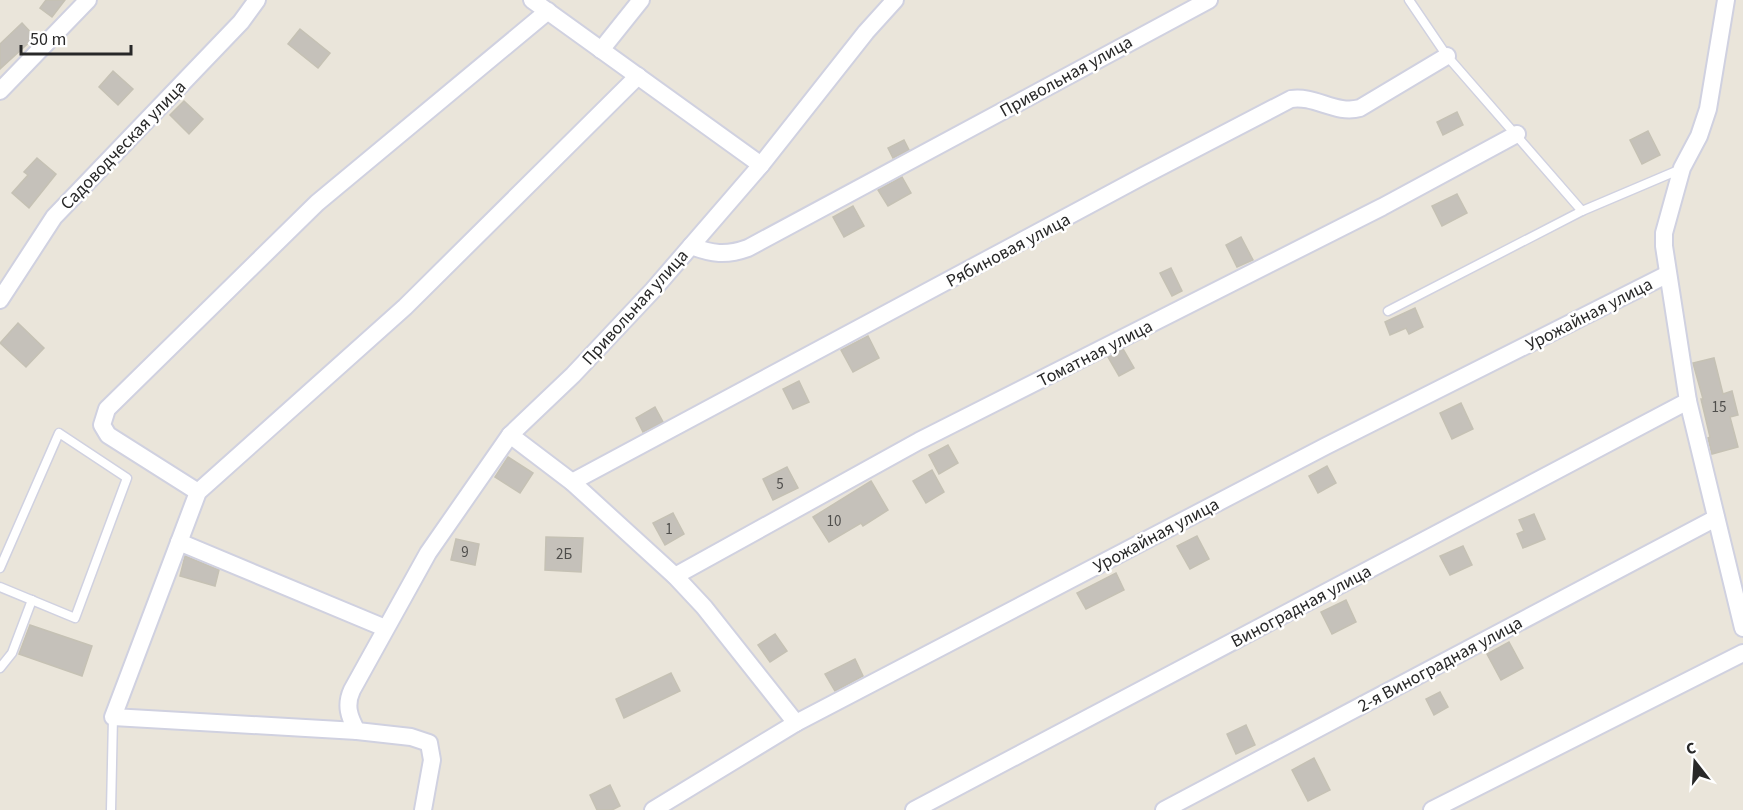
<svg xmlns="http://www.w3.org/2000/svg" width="1743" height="810" viewBox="0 0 1743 810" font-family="'Source Sans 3',sans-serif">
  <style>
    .building { fill: #c5c1ba; stroke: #c5c1b4; stroke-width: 1.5 }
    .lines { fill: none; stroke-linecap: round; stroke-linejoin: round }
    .lane-casing { stroke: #d0d1e0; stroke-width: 11 }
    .street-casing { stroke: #d0d1e0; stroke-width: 20 }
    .lane { stroke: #fff; stroke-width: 8 }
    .street { stroke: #fff; stroke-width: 16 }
    .labels { text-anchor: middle; stroke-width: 5; stroke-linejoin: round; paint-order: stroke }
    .number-label { font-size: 15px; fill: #4f4e4c }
    .street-label { font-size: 18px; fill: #282828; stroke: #fff }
  </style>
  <rect width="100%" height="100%" fill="#eae5da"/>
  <g class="building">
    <path d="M 46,0 L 65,0 L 52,17 L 40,8 Z"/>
    <path d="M 22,23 L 35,37 L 0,69 L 0,44 Z"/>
    <path d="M 300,29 L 330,53 L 318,68 L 288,44 Z"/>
    <path d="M 113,71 L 133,89 L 118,105 L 99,87 Z"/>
    <path d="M 184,101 L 203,119 L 189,134 L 170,115 Z"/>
    <path d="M 1457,112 L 1463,125 L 1443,135 L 1437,122 Z"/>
    <path d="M 1648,131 L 1660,155 L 1642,164 L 1630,140 Z"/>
    <path d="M 904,140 L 909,150 L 893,158 L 888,148 Z"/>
    <path d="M 37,158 L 56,174 L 29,208 L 12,193 L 28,175 L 24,172 Z"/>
    <path d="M 902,177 L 911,193 L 888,206 L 878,190 Z"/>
    <path d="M 1457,194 L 1467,213 L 1442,226 L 1432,206 Z"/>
    <path d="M 853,206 L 864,226 L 844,237 L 833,217 Z"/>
    <path d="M 1241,237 L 1253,260 L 1237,267 L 1226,245 Z"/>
    <path d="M 1171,268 L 1182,291 L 1172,296 L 1160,273 Z"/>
    <path d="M 1415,308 L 1423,327 L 1409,334 L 1406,328 L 1390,335 L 1385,322 Z"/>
    <path d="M 18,323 L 44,348 L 26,367 L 0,343 Z"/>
    <path d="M 868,336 L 879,358 L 853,372 L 841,350 Z"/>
    <path d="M 1123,349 L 1134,368 L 1119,376 L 1108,357 Z"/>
    <path d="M 1714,358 L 1723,394 L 1732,391 L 1738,415 L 1730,417 L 1738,447 L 1712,454 L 1708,438 L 1710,437 L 1701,399 L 1703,399 L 1693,363 Z"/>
    <path d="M 799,381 L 809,402 L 793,409 L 783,389 Z"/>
    <path d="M 1461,403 L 1473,429 L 1452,439 L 1440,413 Z"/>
    <path d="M 655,407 L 663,422 L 643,432 L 636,418 Z"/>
    <path d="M 948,445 L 958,463 L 939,474 L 929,455 Z"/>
    <path d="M 508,457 L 533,473 L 520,493 L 495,477 Z"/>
    <path d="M 1327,466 L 1336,483 L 1318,493 L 1309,476 Z"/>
    <path d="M 787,467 L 798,488 L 773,500 L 763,479 Z"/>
    <path d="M 932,470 L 944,492 L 926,503 L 913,481 Z"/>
    <path d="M 871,481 L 888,510 L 863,526 L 861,523 L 829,542 L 813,517 Z"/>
    <path d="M 673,513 L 684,534 L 665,545 L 653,523 Z"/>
    <path d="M 1534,514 L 1545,539 L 1523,548 L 1517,534 L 1524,531 L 1519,520 Z"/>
    <path d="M 1197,536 L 1209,559 L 1190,569 L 1177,546 Z"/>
    <path d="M 546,537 L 583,538 L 581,572 L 545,570 Z"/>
    <path d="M 456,539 L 479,544 L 475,565 L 451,560 Z"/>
    <path d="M 1463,546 L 1472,565 L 1450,575 L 1440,556 Z"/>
    <path d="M 185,556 L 219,570 L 215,586 L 180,576 Z"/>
    <path d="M 1116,573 L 1124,590 L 1086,609 L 1077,593 Z"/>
    <path d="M 1346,600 L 1356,622 L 1332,634 L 1321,612 Z"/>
    <path d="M 30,625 L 92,646 L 82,676 L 19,654 Z"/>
    <path d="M 775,634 L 787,651 L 770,662 L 758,645 Z"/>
    <path d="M 1509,642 L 1523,668 L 1501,680 L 1487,654 Z"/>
    <path d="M 855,659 L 863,676 L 835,691 L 825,674 Z"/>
    <path d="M 671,673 L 680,691 L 624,718 L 616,699 Z"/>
    <path d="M 1440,692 L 1448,707 L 1434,715 L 1426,699 Z"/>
    <path d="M 1246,725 L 1255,745 L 1236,754 L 1227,734 Z"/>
    <path d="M 1314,758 L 1330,790 L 1308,801 L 1292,770 Z"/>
    <path d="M 610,785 L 620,806 L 612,810 L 597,810 L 590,795 Z"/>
  </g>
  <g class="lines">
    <defs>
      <g id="lane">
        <path d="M 1409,0 L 1447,56 L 1582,211 L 1681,169"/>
        <path d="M 1388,311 L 1582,211"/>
        <path d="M 0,568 L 59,433 L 127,478 L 75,618 L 0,587"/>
        <path d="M 0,668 L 12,653 L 32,600"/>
        <path d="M 111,810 L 113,717"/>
      </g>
      <g id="street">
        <path d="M 532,0 L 761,165"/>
        <path d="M 1726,0 L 1708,109 L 1699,136 L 1682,168 L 1664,233 L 1664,246 L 1688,401 L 1743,628"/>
        <path d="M 601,50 L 641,0"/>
        <path d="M 0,91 L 88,0"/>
        <path d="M 691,246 L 761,165 L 866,32 L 895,0"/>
        <path d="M 0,300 L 54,217 L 241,22 L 257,0"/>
        <path d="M 510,435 L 572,482 L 675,576 L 704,607 L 796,723"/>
        <path d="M 572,482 L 1143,176 L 1291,99 C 1315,95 1336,115 1360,108 L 1447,56"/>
        <path d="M 198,492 L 108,435 L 102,425 L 107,409 L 317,203 L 548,11"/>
        <path d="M 179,542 L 385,628"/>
        <path d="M 675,576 L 919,441 L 1382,207 L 1517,134"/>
        <path d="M 357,731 L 113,717 L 198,492 L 405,307 L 638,76"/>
        <path d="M 423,810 L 432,760 L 429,743 L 411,737 L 357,731 C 349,717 345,705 352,690 L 428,553 L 510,435 L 573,375 L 653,290 L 691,246 C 712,254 726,256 748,248 L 1209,0"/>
        <path d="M 653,810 L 796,723 L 1326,446 L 1668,274"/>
        <path d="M 914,810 L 1688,401"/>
        <path d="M 1164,810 L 1716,518"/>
        <path d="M 1432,810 L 1743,653"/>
      </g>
    </defs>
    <use href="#lane" class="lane-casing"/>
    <use href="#street" class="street-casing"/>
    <use href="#lane" class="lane"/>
    <use href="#street" class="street"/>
  </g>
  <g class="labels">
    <g class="number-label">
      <text x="1719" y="412">15</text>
      <text x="780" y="489">5</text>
      <text x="834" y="526">10</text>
      <text x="669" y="534">1</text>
      <text x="465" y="557">9</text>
      <text x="564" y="559">2Б</text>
    </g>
    <g class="street-label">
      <text transform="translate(1066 76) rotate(-29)" y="6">Привольная улица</text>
      <text transform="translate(123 145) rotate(-46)" y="6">Садоводческая улица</text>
      <text transform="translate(1008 250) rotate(-28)" y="6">Рябиновая улица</text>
      <text transform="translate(635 307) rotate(-48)" y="6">Привольная улица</text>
      <text transform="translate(1589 314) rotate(-27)" y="6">Урожайная улица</text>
      <text transform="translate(1095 353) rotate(-27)" y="6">Томатная улица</text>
      <text transform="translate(1156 535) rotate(-28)" y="6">Урожайная улица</text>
      <text transform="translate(1301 606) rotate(-28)" y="6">Виноградная улица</text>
      <text transform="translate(1440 664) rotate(-28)" y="6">2-я Виноградная улица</text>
    </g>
  </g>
  <g transform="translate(1695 762) rotate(343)" stroke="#ffffff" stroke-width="4.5" paint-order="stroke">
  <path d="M0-4.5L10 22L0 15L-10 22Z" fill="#282828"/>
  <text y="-9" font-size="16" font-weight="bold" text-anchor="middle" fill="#282828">С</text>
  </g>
  <path d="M21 45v9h110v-9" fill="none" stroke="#282828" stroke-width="3"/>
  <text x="30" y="45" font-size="18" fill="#282828" stroke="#ffffff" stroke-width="4.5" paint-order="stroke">50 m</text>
</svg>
